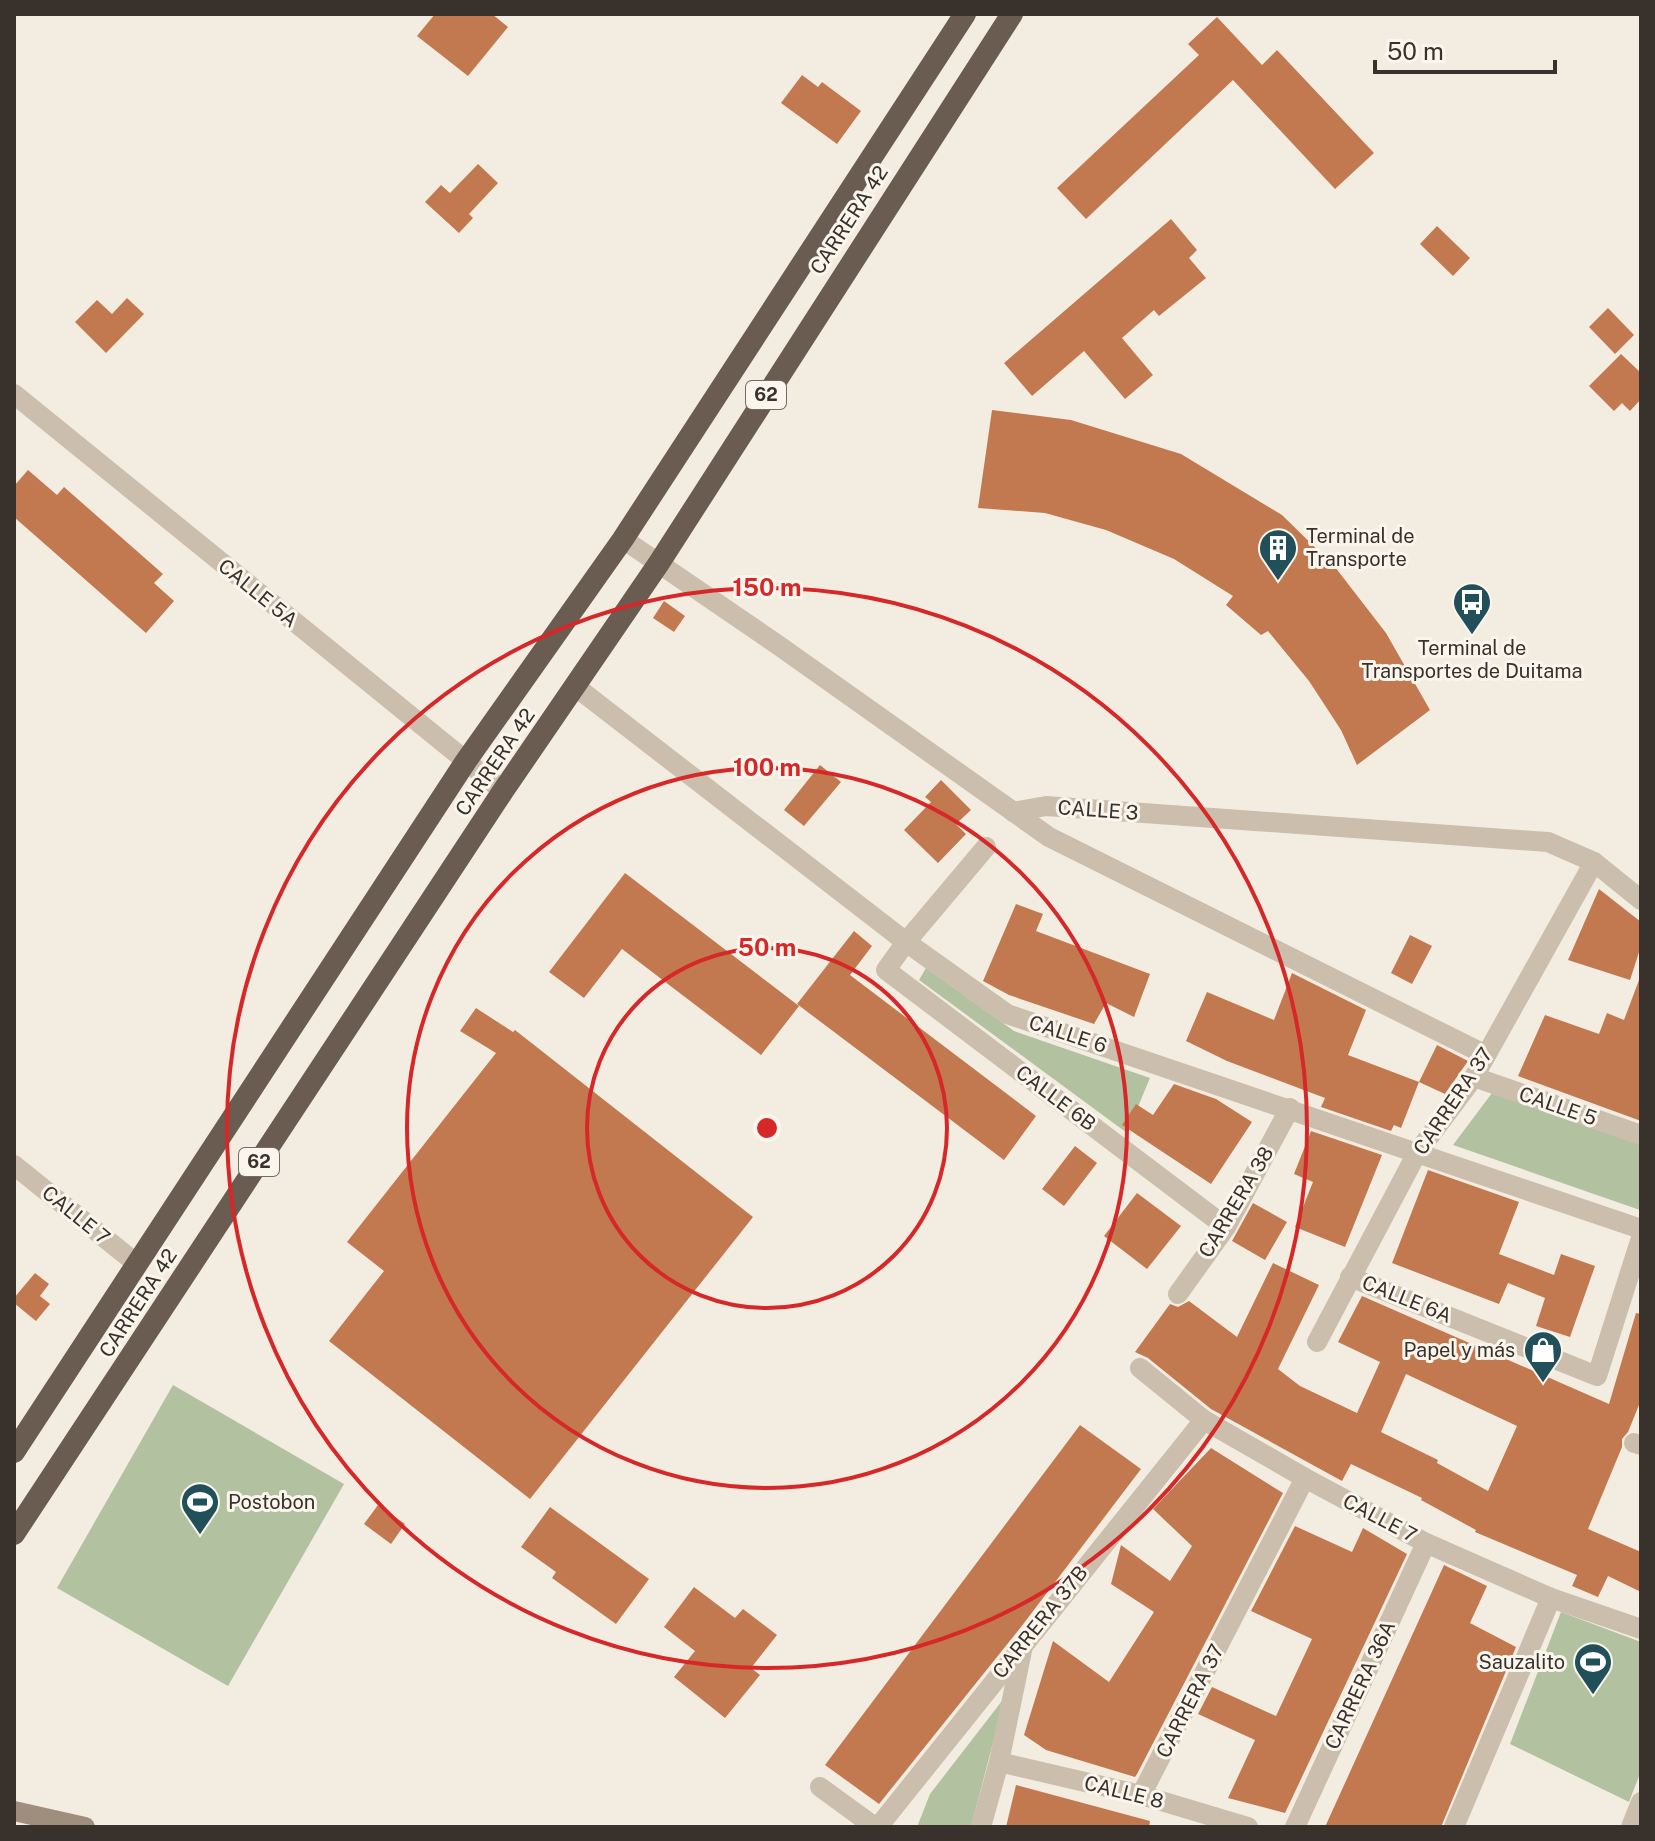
<svg xmlns="http://www.w3.org/2000/svg" width="1655" height="1841" viewBox="0 0 1655 1841" font-family="'Public Sans',sans-serif">
  <style>
    .green { fill: #b2c2a0 }
    .building { fill: #c3794f; fill-rule: evenodd }
    .lines { fill: none; stroke-linecap: round; stroke-linejoin: round }
    .minor { stroke: #cbbeac; stroke-width: 20 }
    .secondary { stroke: #9f8e7d; stroke-width: 20 }
    .trunk { stroke: #6a5c50; stroke-width: 22 }
    .ring { fill: none; stroke: #d62828; stroke-width: 4 }
    .labels { text-anchor: middle; stroke-width: 6; stroke-linejoin: round; paint-order: stroke }
    .shield { fill: #faf6ed; stroke: #736c65; stroke-width: 2 }
    .shield-label { font-size: 18px; font-weight: bold; fill: #39312b }
    .street-label { font-size: 20px; fill: #39312b; stroke: #faf6ed }
    .poi-label { font-size: 20px; fill: #39312b; stroke: #faf6ed; text-anchor: start }
    .centre { fill: #d62828; stroke: #faf6ed; stroke-width: 4 }
    .ring-label { font-size: 24px; text-anchor: middle; font-weight: bold; fill: #d62828; stroke: #faf6ed; stroke-width: 6; stroke-linejoin: round; paint-order: stroke }
  </style>
  <rect width="100%" height="100%" fill="#f3ede1"/>
  <g class="green">
    <path d="M 926,968 L 1014,1031 L 1150,1078 L 1127,1133 L 919,980 Z"/>
    <path d="M 1492,1093 L 1641,1144 L 1640,1210 L 1453,1145 Z"/>
    <path d="M 173,1385 L 344,1484 L 228,1686 L 57,1588 Z"/>
    <path d="M 1561,1612 L 1641,1642 L 1641,1771 L 1629,1802 L 1510,1744 Z"/>
    <path d="M 1005,1697 L 971,1827 L 917,1827 L 930,1794 Z"/>
  </g>
  <g class="building">
    <path d="M 435,14 L 492,14 L 508,27 L 468,76 L 417,36 Z"/>
    <path d="M 1217,17 L 1262,65 L 1277,50 L 1374,153 L 1335,189 L 1233,80 L 1086,219 L 1057,188 L 1199,55 L 1188,44 Z"/>
    <path d="M 802,75 L 818,87 L 822,82 L 861,111 L 837,144 L 781,103 Z"/>
    <path d="M 478,164 L 498,183 L 469,214 L 473,218 L 459,233 L 425,202 L 441,185 L 450,193 Z"/>
    <path d="M 1171,219 L 1197,250 L 1189,258 L 1206,278 L 1159,316 L 1154,310 L 1122,338 L 1153,375 L 1125,399 L 1084,351 L 1032,396 L 1004,363 Z"/>
    <path d="M 1437,226 L 1470,258 L 1453,276 L 1420,244 Z"/>
    <path d="M 127,298 L 144,314 L 106,353 L 75,322 L 97,300 L 112,314 Z"/>
    <path d="M 1608,308 L 1634,335 L 1615,354 L 1589,327 Z"/>
    <path d="M 1621,354 L 1641,373 L 1641,399 L 1630,411 L 1622,403 L 1614,411 L 1589,386 Z"/>
    <path d="M 992,410 L 1071,420 L 1181,454 L 1282,515 L 1335,567 L 1386,633 L 1430,710 L 1357,765 L 1341,730 L 1309,681 L 1268,631 L 1261,635 L 1226,605 L 1233,596 L 1174,559 L 1106,530 L 1045,513 L 978,508 Z"/>
    <path d="M 28,470 L 57,495 L 64,487 L 163,574 L 154,583 L 174,601 L 146,633 L 14,517 L 14,486 Z"/>
    <path d="M 664,601 L 685,616 L 674,632 L 653,618 Z"/>
    <path d="M 820,765 L 841,782 L 804,826 L 784,810 Z"/>
    <path d="M 941,780 L 971,810 L 956,824 L 966,834 L 938,863 L 904,830 L 931,802 L 925,797 Z"/>
    <path d="M 625,873 L 799,1006 L 761,1055 L 622,949 L 584,998 L 549,972 Z"/>
    <path d="M 1599,889 L 1641,922 L 1641,946 L 1630,980 L 1568,960 Z"/>
    <path d="M 1016,904 L 1043,914 L 1036,931 L 1150,974 L 1134,1017 L 1106,1003 L 1094,1024 L 1009,995 L 983,981 Z"/>
    <path d="M 854,931 L 872,946 L 850,975 L 1036,1116 L 1004,1160 L 797,1004 Z"/>
    <path d="M 1410,935 L 1432,946 L 1412,984 L 1391,973 Z"/>
    <path d="M 1292,973 L 1366,1010 L 1348,1055 L 1419,1082 L 1401,1128 L 1394,1125 L 1391,1131 L 1321,1107 L 1325,1098 L 1227,1061 L 1186,1041 L 1207,992 L 1274,1020 Z"/>
    <path d="M 1639,980 L 1641,1121 L 1518,1076 L 1545,1015 L 1599,1034 L 1607,1013 L 1624,1020 Z"/>
    <path d="M 476,1008 L 513,1032 L 515,1030 L 753,1217 L 530,1499 L 329,1341 L 384,1271 L 347,1242 L 496,1053 L 460,1031 Z"/>
    <path d="M 1437,1045 L 1468,1061 L 1445,1094 L 1419,1082 Z"/>
    <path d="M 1174,1084 L 1216,1099 L 1252,1122 L 1211,1184 L 1122,1125 L 1136,1104 L 1153,1115 Z"/>
    <path d="M 1311,1131 L 1382,1155 L 1345,1247 L 1295,1227 L 1313,1182 L 1294,1174 Z"/>
    <path d="M 1075,1146 L 1097,1163 L 1064,1206 L 1042,1189 Z"/>
    <path d="M 1428,1170 L 1519,1202 L 1499,1254 L 1554,1275 L 1561,1254 L 1595,1266 L 1570,1337 L 1536,1326 L 1545,1298 L 1508,1283 L 1499,1304 L 1392,1263 Z"/>
    <path d="M 1137,1193 L 1181,1226 L 1147,1269 L 1104,1236 Z"/>
    <path d="M 1253,1203 L 1287,1222 L 1265,1260 L 1232,1241 Z"/>
    <path d="M 1273,1263 L 1319,1285 L 1278,1369 L 1300,1386 L 1357,1413 L 1380,1362 L 1338,1342 L 1362,1296 L 1609,1404 L 1636,1313 L 1641,1314 L 1641,1400 L 1628,1432 L 1622,1439 L 1622,1447 L 1588,1529 L 1641,1552 L 1641,1592 L 1608,1576 L 1598,1597 L 1572,1586 L 1577,1575 L 1475,1532 L 1476,1530 L 1421,1500 L 1422,1498 L 1351,1464 L 1342,1481 L 1211,1409 L 1148,1358 L 1135,1352 L 1170,1304 L 1178,1307 L 1189,1301 L 1237,1337 ZM 1406,1374 L 1517,1426 L 1488,1491 L 1437,1463 L 1438,1460 L 1381,1432 Z"/>
    <path d="M 35,1273 L 49,1284 L 40,1296 L 50,1304 L 36,1321 L 14,1303 L 14,1298 Z"/>
    <path d="M 1080,1425 L 1141,1469 L 1021,1627 L 879,1804 L 825,1765 Z"/>
    <path d="M 1211,1448 L 1283,1493 L 1137,1774 L 1135,1777 L 1046,1750 L 1024,1735 L 1053,1641 L 1109,1682 L 1154,1612 L 1111,1584 L 1121,1545 L 1170,1581 L 1192,1546 L 1153,1509 Z"/>
    <path d="M 378,1505 L 405,1524 L 391,1544 L 364,1524 Z"/>
    <path d="M 550,1507 L 649,1579 L 616,1624 L 552,1578 L 556,1572 L 521,1547 Z"/>
    <path d="M 1295,1526 L 1352,1552 L 1363,1528 L 1407,1554 L 1285,1813 L 1228,1798 L 1255,1740 L 1198,1714 L 1212,1687 L 1276,1716 L 1312,1639 L 1251,1611 Z"/>
    <path d="M 1444,1565 L 1487,1586 L 1470,1623 L 1516,1647 L 1441,1827 L 1325,1827 Z"/>
    <path d="M 694,1587 L 735,1618 L 743,1609 L 777,1635 L 751,1668 L 760,1675 L 725,1718 L 674,1677 L 695,1651 L 664,1627 Z"/>
    <path d="M 1016,1785 L 1150,1821 L 1149,1827 L 1006,1827 Z"/>
  </g>
  <g class="lines">
    <g class="minor">
      <path d="M 14,394 L 503,791"/>
      <path d="M 623,539 L 778,645 L 1049,837 L 1486,1055"/>
      <path d="M 576,687 L 906,942 L 1007,1014 L 1641,1229"/>
      <path d="M 1013,812 L 1046,806 L 1548,842 L 1594,862 L 1641,900"/>
      <path d="M 986,847 L 906,942 L 886,970 L 1226,1227"/>
      <path d="M 1474,1077 L 1641,1135"/>
      <path d="M 14,1165 L 137,1264"/>
      <path d="M 1350,1277 L 1597,1376 L 1641,1238"/>
      <path d="M 1178,1294 L 1226,1227 L 1290,1108"/>
      <path d="M 1317,1342 L 1417,1153 L 1474,1077 L 1594,862"/>
      <path d="M 1140,1368 L 1204,1420 L 1305,1478 L 1426,1543 L 1551,1598 L 1641,1629"/>
      <path d="M 1634,1443 L 1641,1445"/>
      <path d="M 999,1762 L 1141,1795 L 1248,1827"/>
      <path d="M 820,1787 L 875,1827"/>
      <path d="M 1141,1795 L 1305,1478"/>
      <path d="M 878,1827 L 1204,1420"/>
      <path d="M 981,1827 L 999,1762 L 1023,1646"/>
      <path d="M 1295,1827 L 1426,1543"/>
      <path d="M 1454,1827 L 1551,1598"/>
      <path d="M 1631,1827 L 1641,1802"/>
    </g>
    <path class="secondary" d="M 14,1811 L 85,1827"/>
    <g class="trunk">
      <path d="M 14,1452 L 466,761 L 623,539 L 965,14"/>
      <path d="M 14,1534 L 503,791 L 659,563 L 1012,14"/>
    </g>
  </g>
  <g class="ring">
    <circle cx="767" cy="1128" r="180"/>
    <circle cx="767" cy="1128" r="360"/>
    <circle cx="767" cy="1128" r="540"/>
  </g>
  <defs>
    <symbol id="building-pin" viewBox="-11 -11 22 30"><path d="M0 17L-7.5 6A9.5 9.5 0 1 1 7.5 6Z" fill="#214f5a" stroke="#faf6ed"/><path d="M-4-6H4V6H1V3H-1V6H-4ZM-2.5-4.3h1.7v1.8h-1.7ZM.8-4.3h1.7v1.8H.8ZM-2.5-1h1.7V.8h-1.7ZM.8-1h1.7V.8H.8Z" fill="#fff"/></symbol>
    <symbol id="bus-pin" viewBox="-11 -11 22 30"><path d="M0 17L-7.5 6A9.5 9.5 0 1 1 7.5 6Z" fill="#214f5a" stroke="#faf6ed"/><path d="M-5-6H5V4H4V6H2V4H-2V6H-4V4H-5ZM-3.5-4V0h7V-4ZM-3.5 1.2v1.5H-2V1.2ZM2 1.2v1.5H3.5V1.2Z" fill="#fff"/></symbol>
    <symbol id="shop-pin" viewBox="-11 -11 22 30"><path d="M0 17L-7.5 6A9.5 9.5 0 1 1 7.5 6Z" fill="#214f5a" stroke="#faf6ed"/><path d="M-5-2.5h2.3a2.7 3.5 0 0 1 5.4 0H5L5.5 6h-11ZM-1.5-2.5h3a1.5 2.3 0 0 0-3 0Z" fill="#fff"/></symbol>
    <symbol id="stadium-pin" viewBox="-11 -11 22 30"><path d="M0 17L-7.5 6A9.5 9.5 0 1 1 7.5 6Z" fill="#214f5a" stroke="#faf6ed"/><path d="M0-5a6.5 5 0 1 0 0 10a6.5 5 0 1 0 0-10ZM-3.5-1.8h7v3.6h-7Z" fill="#fff"/></symbol>
  </defs>
  <g fill-rule="evenodd">
    <use href="#building-pin" x="1256" y="526" width="44" height="60"/>
    <use href="#bus-pin" x="1450" y="580" width="44" height="60"/>
    <use href="#shop-pin" x="1521" y="1328" width="44" height="60"/>
    <use href="#stadium-pin" x="178" y="1480" width="44" height="60"/>
    <use href="#stadium-pin" x="1571" y="1640" width="44" height="60"/>
  </g>
  <g class="labels">
    <g class="shield">
      <rect x="746" y="381" width="40" height="28" rx="6"/>
      <rect x="239" y="1148" width="40" height="28" rx="6"/>
    </g>
    <g class="shield-label">
      <text x="766" y="401">62</text>
      <text x="259" y="1168">62</text>
    </g>
    <g class="street-label">
      <text transform="translate(849 220) rotate(-57)" y="7">CARRERA 42</text>
      <text transform="translate(258 593) rotate(39)" y="7">CALLE 5A</text>
      <text transform="translate(495 762) rotate(-56)" y="7">CARRERA 42</text>
      <text transform="translate(1098 810) rotate(4)" y="7">CALLE 3</text>
      <text transform="translate(1068 1034) rotate(18)" y="7">CALLE 6</text>
      <text transform="translate(1056 1098) rotate(37)" y="7">CALLE 6B</text>
      <text transform="translate(1453 1101) rotate(-56)" y="7">CARRERA 37</text>
      <text transform="translate(1558 1106) rotate(19)" y="7">CALLE 5</text>
      <text transform="translate(1236 1202) rotate(-59)" y="7">CARRERA 38</text>
      <text transform="translate(76 1215) rotate(39)" y="7">CALLE 7</text>
      <text transform="translate(1407 1299) rotate(22)" y="7">CALLE 6A</text>
      <text transform="translate(138 1303) rotate(-57)" y="7">CARRERA 42</text>
      <text transform="translate(1380 1518) rotate(28)" y="7">CALLE 7</text>
      <text transform="translate(1040 1622) rotate(-51)" y="7">CARRERA 37B</text>
      <text transform="translate(1360 1685) rotate(-65)" y="7">CARRERA 36A</text>
      <text transform="translate(1190 1701) rotate(-63)" y="7">CARRERA 37</text>
      <text transform="translate(1124 1792) rotate(14)" y="7">CALLE 8</text>
    </g>
    <g class="poi-label">
      <text x="1306" y="543">Terminal de<tspan x="1306" dy="23">Transporte</tspan></text>
      <text x="1472" y="655" text-anchor="middle">Terminal de<tspan x="1472" dy="23">Transportes de Duitama</tspan></text>
      <text x="1515" y="1357" text-anchor="end">Papel y más</text>
      <text x="228" y="1509">Postobon</text>
      <text x="1565" y="1669" text-anchor="end">Sauzalito</text>
    </g>
  </g>
  <circle cx="767" cy="1128" r="12" class="centre"/>
  <g class="ring-label">
    <text x="767" y="596">150 m</text>
    <text x="767" y="776">100 m</text>
    <text x="767" y="956">50 m</text>
  </g>
  <rect width="1655" height="1841" fill="none" stroke="#39312b" stroke-width="32"/>
  <path d="M1375 60v12h180v-12" fill="none" stroke="#39312b" stroke-width="4"/>
  <text x="1387" y="60" font-size="24" fill="#39312b" stroke="#faf6ed" stroke-width="6" paint-order="stroke">50 m</text>
</svg>
